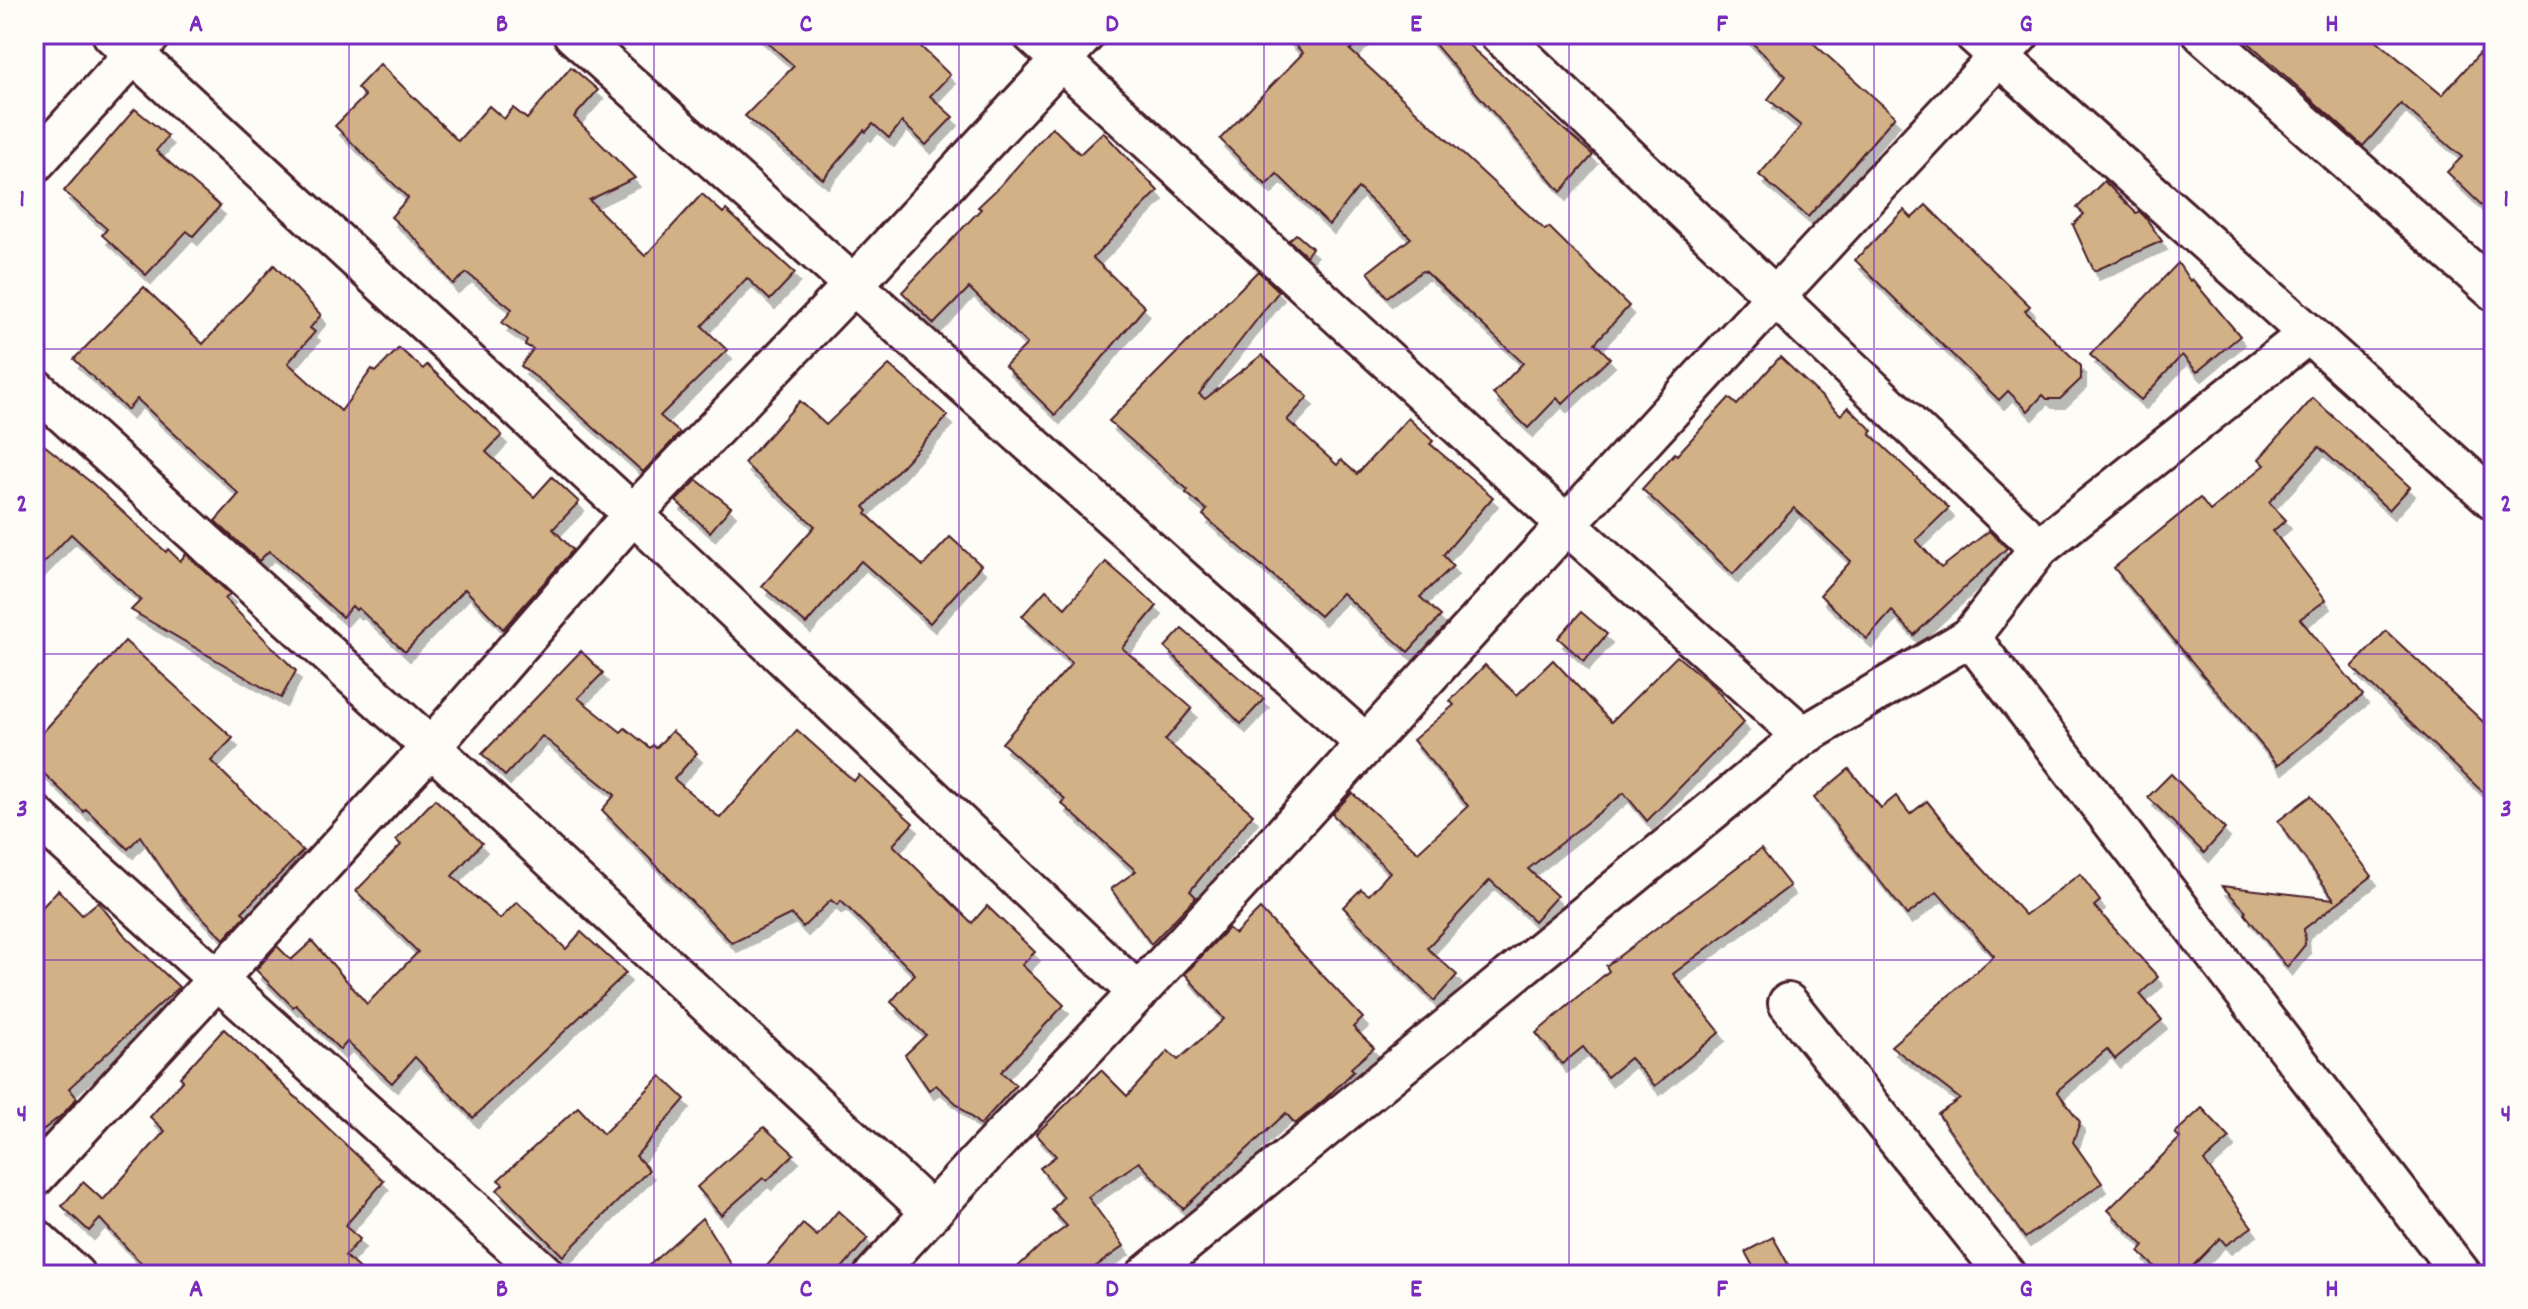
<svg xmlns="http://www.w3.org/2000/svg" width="2528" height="1309" viewBox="0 0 2528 1309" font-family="Dekko,sans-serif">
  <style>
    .building { fill: #d3b186; stroke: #4a1f2b; stroke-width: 2; filter: url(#shadow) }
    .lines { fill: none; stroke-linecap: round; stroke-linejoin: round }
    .minor-casing { stroke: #4a1f2b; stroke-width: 44 }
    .minor { stroke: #fdfcf7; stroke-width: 38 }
    .grid { fill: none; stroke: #7b2cbf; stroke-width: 2; stroke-opacity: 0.55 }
    .neatline { fill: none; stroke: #7b2cbf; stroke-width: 3 }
    .grid-label { font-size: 26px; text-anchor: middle; font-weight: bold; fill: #7b2cbf }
  </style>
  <defs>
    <filter id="shadow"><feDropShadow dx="5" dy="9" stdDeviation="0" flood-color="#0004"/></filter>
  </defs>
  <rect width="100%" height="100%" fill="#fdfcf7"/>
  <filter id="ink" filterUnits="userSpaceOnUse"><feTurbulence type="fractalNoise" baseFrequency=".0125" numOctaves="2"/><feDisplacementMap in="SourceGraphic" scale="16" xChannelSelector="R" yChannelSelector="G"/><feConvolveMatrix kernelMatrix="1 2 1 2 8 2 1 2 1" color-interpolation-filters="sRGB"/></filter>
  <g filter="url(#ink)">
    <g class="building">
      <path d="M 758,34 L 908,34 L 950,75 L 930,96 L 953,117 L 926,145 L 902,122 L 889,138 L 873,124 L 866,132 L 864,130 L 823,179 L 745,116 L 794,66 Z"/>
      <path d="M 1284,34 L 1367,34 L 1350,50 L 1545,230 L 1549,227 L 1629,306 L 1595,343 L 1610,358 L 1562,404 L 1557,398 L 1528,428 L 1493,394 L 1523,363 L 1426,272 L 1422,271 L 1387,297 L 1368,272 L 1411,238 L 1358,188 L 1329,225 L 1277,174 L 1266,185 L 1220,139 L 1303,53 Z"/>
      <path d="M 1426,34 L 1456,34 L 1593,155 L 1561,192 Z"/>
      <path d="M 1743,34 L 1803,34 L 1895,116 L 1808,217 L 1759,175 L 1801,126 L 1768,99 L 1786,76 Z"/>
      <path d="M 2239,34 L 2369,34 L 2442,95 L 2494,37 L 2494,217 L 2447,172 L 2462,157 L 2401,104 L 2363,146 Z"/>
      <path d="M 380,64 L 458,141 L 489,106 L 504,119 L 513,108 L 527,119 L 571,67 L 598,90 L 574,117 L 635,178 L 589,200 L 645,256 L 702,194 L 723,213 L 726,210 L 795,273 L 770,300 L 747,278 L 702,326 L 727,350 L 660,416 L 680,433 L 643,472 L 545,384 L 521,366 L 533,349 L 525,345 L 527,340 L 502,323 L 512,309 L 467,273 L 453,284 L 418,241 L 391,217 L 408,198 L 335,126 L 365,96 L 357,88 Z"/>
      <path d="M 135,109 L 168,136 L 156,151 L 220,206 L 193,236 L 187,231 L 146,275 L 102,235 L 107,229 L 64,191 Z"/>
      <path d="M 1052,127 L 1080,154 L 1103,132 L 1158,191 L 1093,258 L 1145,307 L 1055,415 L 1005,366 L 1027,344 L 969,288 L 934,324 L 902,292 L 981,209 L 978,207 L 999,187 Z"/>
      <path d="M 2104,181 L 2136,213 L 2139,211 L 2145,217 L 2162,241 L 2094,271 L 2073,225 L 2084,214 L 2077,208 Z"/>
      <path d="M 1926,205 L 2030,306 L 2025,311 L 2081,366 L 2081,379 L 2060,399 L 2047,399 L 2043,395 L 2028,411 L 2008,391 L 1999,400 L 1855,260 L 1904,210 L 1912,218 Z"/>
      <path d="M 1296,234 L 1312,248 L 1306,256 L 1289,240 Z"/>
      <path d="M 2178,263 L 2190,281 L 2192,279 L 2240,336 L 2197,372 L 2182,355 L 2141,400 L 2090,355 Z"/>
      <path d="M 274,265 L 321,315 L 310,328 L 315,332 L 288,363 L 341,411 L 372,369 L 376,372 L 399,348 L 423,369 L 427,365 L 502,435 L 486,452 L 534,497 L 552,477 L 579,502 L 553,529 L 573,550 L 503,629 L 465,589 L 405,652 L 358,608 L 356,610 L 352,606 L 342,617 L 269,551 L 259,561 L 215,521 L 239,494 L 137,399 L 127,410 L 74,359 L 144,287 L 203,344 Z"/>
      <path d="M 1258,271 L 1279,291 L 1199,394 L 1205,399 L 1262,355 L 1308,397 L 1287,420 L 1337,465 L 1341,460 L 1357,474 L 1408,418 L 1433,441 L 1430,444 L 1493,497 L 1443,555 L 1453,566 L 1420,597 L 1441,616 L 1408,652 L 1342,593 L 1320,616 L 1203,515 L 1207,510 L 1186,493 L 1188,490 L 1109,421 Z"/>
      <path d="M 1780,357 L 1841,415 L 1848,407 L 1873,431 L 1870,434 L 1949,508 L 1916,540 L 1941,568 L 1989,531 L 2007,548 L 1914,635 L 1892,611 L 1867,639 L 1820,595 L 1851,561 L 1794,508 L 1733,574 L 1642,489 L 1675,453 L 1677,455 L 1729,398 L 1737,405 Z"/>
      <path d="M 889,365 L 948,416 L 864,507 L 868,511 L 866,514 L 923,566 L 950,537 L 981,565 L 930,623 L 861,561 L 806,624 L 762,586 L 815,526 L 744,463 L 800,401 L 826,425 Z"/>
      <path d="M 2313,398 L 2410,487 L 2389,510 L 2319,447 L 2269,502 L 2286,520 L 2273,531 L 2326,600 L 2300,619 L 2363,695 L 2278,765 L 2114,568 L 2200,498 L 2210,511 L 2265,465 L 2259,459 Z"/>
      <path d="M 34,437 L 93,484 L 166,552 L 168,549 L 180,561 L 186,554 L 230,594 L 225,599 L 296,671 L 281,698 L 131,610 L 141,600 L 71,534 L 34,573 Z"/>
      <path d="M 697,480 L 731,507 L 710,532 L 676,501 Z"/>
      <path d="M 1106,562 L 1157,606 L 1122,648 L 1192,708 L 1165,740 L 1253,814 L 1190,891 L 1196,897 L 1151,944 L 1111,889 L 1136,871 L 1061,803 L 1065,799 L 1002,743 L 1072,663 L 1022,616 L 1046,590 L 1065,608 Z"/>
      <path d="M 1581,612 L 1607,634 L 1584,661 L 1558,638 Z"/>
      <path d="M 1182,629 L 1264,699 L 1241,724 L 1165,647 Z"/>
      <path d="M 2386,631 L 2494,732 L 2494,803 L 2352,667 Z"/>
      <path d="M 125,641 L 233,738 L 211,761 L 303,851 L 242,912 L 246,915 L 224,939 L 180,895 L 140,836 L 128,849 L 86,809 L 84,812 L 34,764 L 34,742 Z"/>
      <path d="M 581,651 L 603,673 L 578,698 L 621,732 L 625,728 L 650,748 L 653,745 L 656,748 L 672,731 L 697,753 L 674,779 L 720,818 L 797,730 L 854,781 L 859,775 L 913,823 L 893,845 L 972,923 L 987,906 L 1035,952 L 1022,965 L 1064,1005 L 1001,1072 L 1016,1085 L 980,1125 L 936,1085 L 929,1090 L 905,1055 L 926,1035 L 891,1002 L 915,974 L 841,901 L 837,905 L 831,900 L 803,927 L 791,914 L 732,943 L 602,810 L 615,795 L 542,736 L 505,776 L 482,754 Z"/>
      <path d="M 1677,656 L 1713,686 L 1744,722 L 1647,821 L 1624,793 L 1528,869 L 1557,896 L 1534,921 L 1490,880 L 1427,948 L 1457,975 L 1434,1001 L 1343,907 L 1361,889 L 1369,895 L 1390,872 L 1332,814 L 1352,793 L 1418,852 L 1468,806 L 1413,740 L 1454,705 L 1450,701 L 1485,665 L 1517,695 L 1553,660 L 1611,722 Z"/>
      <path d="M 1849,769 L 1881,808 L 1896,796 L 1910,814 L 1927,801 L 1972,857 L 2025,915 L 2080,874 L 2100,901 L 2094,906 L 2158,977 L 2140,994 L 2162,1020 L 2115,1059 L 2107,1049 L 2057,1091 L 2080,1122 L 2073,1142 L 2102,1183 L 2025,1238 L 1938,1114 L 1960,1099 L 1891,1046 L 1994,956 L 1937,892 L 1907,915 L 1814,798 Z"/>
      <path d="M 2171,774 L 2225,829 L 2204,853 L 2148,797 Z"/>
      <path d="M 2311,796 L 2372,876 L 2304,929 L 2305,945 L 2287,967 L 2245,914 L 2246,911 L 2222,886 L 2334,899 L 2278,821 Z"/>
      <path d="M 435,799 L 482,843 L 452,876 L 500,919 L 517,902 L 566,949 L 581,932 L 626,973 L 473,1118 L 415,1057 L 392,1083 L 347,1042 L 340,1050 L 296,1005 L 293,1007 L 256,970 L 277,946 L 291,960 L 312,941 L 367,1004 L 418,952 L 356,891 L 401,845 L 396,840 Z"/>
      <path d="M 1761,849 L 1790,886 L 1673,974 L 1720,1032 L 1655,1086 L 1630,1058 L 1607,1077 L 1583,1047 L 1562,1064 L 1536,1033 L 1609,971 L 1606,966 Z"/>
      <path d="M 58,890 L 82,915 L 98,902 L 127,938 L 179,987 L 69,1088 L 77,1098 L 63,1114 L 34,1137 L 34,916 Z"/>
      <path d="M 1260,909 L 1363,1018 L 1353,1027 L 1374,1048 L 1351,1068 L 1354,1071 L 1325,1099 L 1295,1124 L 1286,1113 L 1183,1209 L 1139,1162 L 1088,1197 L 1124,1246 L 1084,1275 L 1009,1275 L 1040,1246 L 1067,1226 L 1052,1210 L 1063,1197 L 1040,1168 L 1056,1156 L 1036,1134 L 1101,1070 L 1127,1096 L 1168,1051 L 1178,1060 L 1224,1019 L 1185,974 L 1228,928 L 1235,934 Z"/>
      <path d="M 224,1029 L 384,1181 L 345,1226 L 360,1239 L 345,1256 L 366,1275 L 152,1275 L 100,1219 L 89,1231 L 62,1206 L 83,1182 L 103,1200 L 165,1131 L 150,1117 L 183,1080 L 180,1077 Z"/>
      <path d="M 661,1076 L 685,1099 L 636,1156 L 649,1170 L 563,1256 L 497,1190 L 503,1184 L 498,1180 L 578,1107 L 603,1134 Z"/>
      <path d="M 2202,1108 L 2230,1138 L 2204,1161 L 2252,1227 L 2226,1245 L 2220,1238 L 2184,1275 L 2163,1275 L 2139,1252 L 2144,1246 L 2108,1210 L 2180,1138 L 2175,1133 Z"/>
      <path d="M 764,1127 L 794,1154 L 767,1181 L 763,1178 L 721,1215 L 697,1187 Z"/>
      <path d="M 838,1211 L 868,1238 L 836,1275 L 759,1275 L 803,1224 L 817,1236 Z"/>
      <path d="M 702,1218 L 738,1275 L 638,1275 Z"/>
      <path d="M 1773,1237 L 1794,1275 L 1758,1275 L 1745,1252 Z"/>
    </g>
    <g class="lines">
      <defs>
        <g id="minor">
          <path d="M 112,34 L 633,514 L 1138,993"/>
          <path d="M 573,34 L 1366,744"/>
          <path d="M 1032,34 L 1567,525 L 1803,736"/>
          <path d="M 1499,34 L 2039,548"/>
          <path d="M 1974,34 L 2494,500"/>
          <path d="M 2203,34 L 2494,291"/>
          <path d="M 34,164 L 152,34"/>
          <path d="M 34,387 L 431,747 L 930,1211"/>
          <path d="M 1970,637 L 2462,1275"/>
          <path d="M 34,814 L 546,1275"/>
          <path d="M 1788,1003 L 2006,1275"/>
          <path d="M 34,1178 L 431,747 L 633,514 L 853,285 L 1085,34"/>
          <path d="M 34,1237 L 75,1275"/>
          <path d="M 874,1275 C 983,1153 1099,1036 1210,915 C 1479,621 1747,324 2020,34"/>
          <path d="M 1146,1275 L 1803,736 L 1970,637 L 2039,548 L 2308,334"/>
        </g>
      </defs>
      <use href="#minor" class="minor-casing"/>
      <use href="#minor" class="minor"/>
    </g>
  </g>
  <path class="grid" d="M 349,34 L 349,1275M 654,34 L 654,1275M 959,34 L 959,1275M 1264,34 L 1264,1275M 1569,34 L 1569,1275M 1874,34 L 1874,1275M 2179,34 L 2179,1275M 34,349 L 2494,349M 34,654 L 2494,654M 34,960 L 2494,960"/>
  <rect width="2528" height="1309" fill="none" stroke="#fdfcf7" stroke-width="88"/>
  <rect x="44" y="44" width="2440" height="1221" class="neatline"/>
  <g class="grid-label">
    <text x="196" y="31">A</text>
    <text x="502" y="31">B</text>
    <text x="806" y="31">C</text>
    <text x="1112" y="31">D</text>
    <text x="1416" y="31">E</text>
    <text x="1722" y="31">F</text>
    <text x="2026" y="31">G</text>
    <text x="2332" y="31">H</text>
    <text x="22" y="206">1</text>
    <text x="2506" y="206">1</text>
    <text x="22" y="511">2</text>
    <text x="2506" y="511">2</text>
    <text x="22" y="816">3</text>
    <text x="2506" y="816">3</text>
    <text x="22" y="1121">4</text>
    <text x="2506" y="1121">4</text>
    <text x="196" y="1296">A</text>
    <text x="502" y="1296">B</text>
    <text x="806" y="1296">C</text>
    <text x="1112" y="1296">D</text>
    <text x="1416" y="1296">E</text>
    <text x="1722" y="1296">F</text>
    <text x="2026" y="1296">G</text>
    <text x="2332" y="1296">H</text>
  </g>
</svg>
